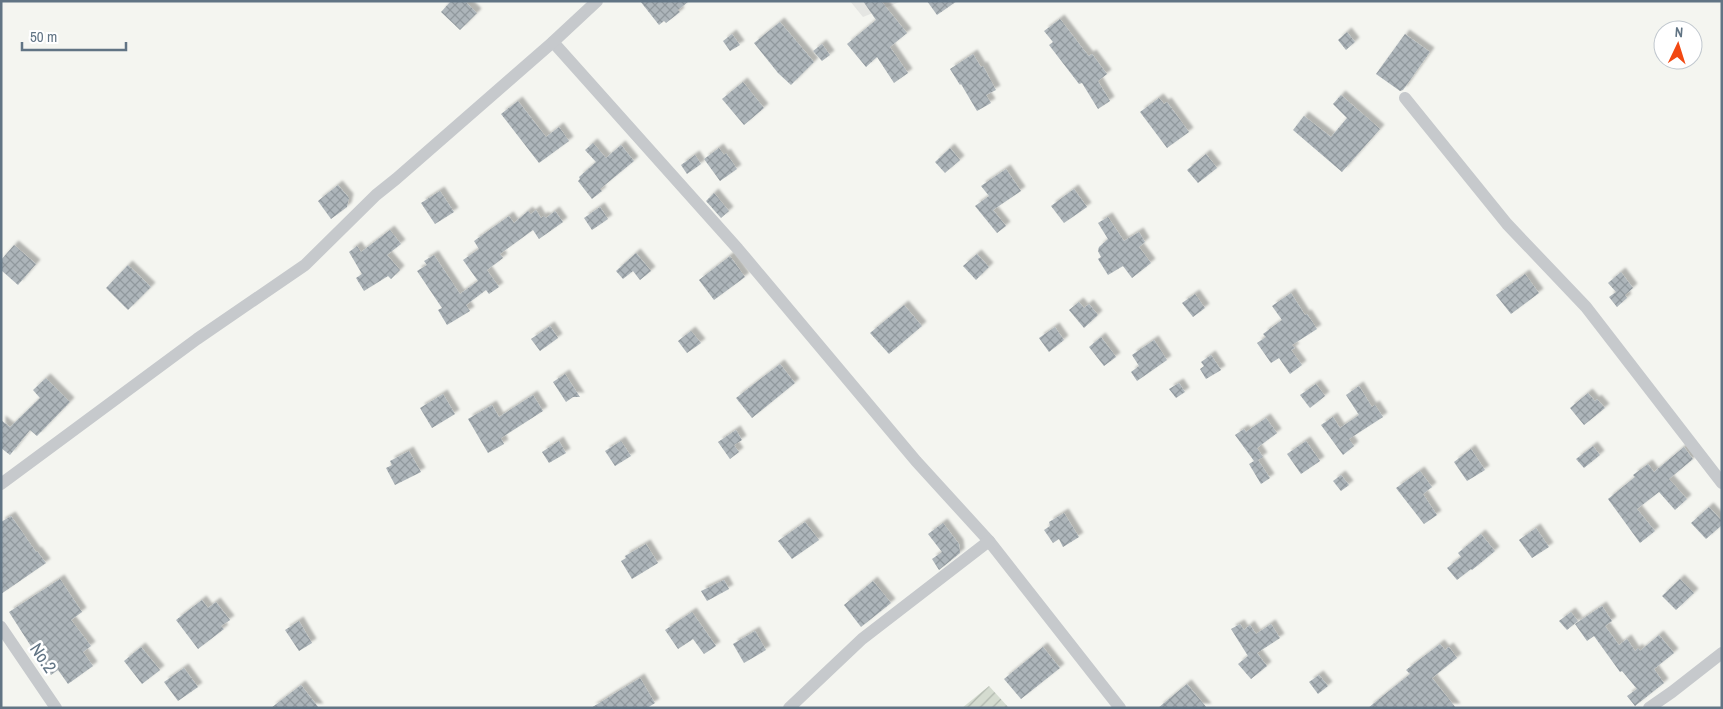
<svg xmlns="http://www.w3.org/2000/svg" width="1723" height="709" viewBox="0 0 1723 709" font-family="'Archivo Narrow',sans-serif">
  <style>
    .built { fill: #e5e6e3 }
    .garden { fill: url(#garden-furrows) }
    .building { fill: url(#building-cross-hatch); filter: url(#shadow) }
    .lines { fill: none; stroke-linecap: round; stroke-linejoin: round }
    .minor { stroke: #c6c9cc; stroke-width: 12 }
    .labels { text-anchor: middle; stroke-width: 5; stroke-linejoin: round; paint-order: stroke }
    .street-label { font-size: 18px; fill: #617484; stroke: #fff }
  </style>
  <defs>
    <pattern id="garden-furrows" width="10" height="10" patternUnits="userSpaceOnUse" patternTransform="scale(1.25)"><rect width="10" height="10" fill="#d5dcd0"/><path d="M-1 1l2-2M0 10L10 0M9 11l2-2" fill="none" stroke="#b0b7ae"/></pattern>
    <pattern id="building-cross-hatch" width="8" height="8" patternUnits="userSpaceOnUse" patternTransform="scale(1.25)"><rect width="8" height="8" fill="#adb5ba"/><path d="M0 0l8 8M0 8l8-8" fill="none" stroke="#90989d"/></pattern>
    <filter id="shadow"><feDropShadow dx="4.5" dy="-4.5" stdDeviation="1" flood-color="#0004"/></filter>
  </defs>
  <rect width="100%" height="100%" fill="#f4f5f0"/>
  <path class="built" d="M 850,1 L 902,1 L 863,17 Z"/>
  <path class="garden" d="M 989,686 L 1009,708 L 962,708 Z"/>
  <g class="building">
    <path d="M 451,1 L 465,1 L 477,13 L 460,30 L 441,12 Z"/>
    <path d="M 640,1 L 689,1 L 678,10 L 680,12 L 666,23 L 664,21 L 659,25 Z"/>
    <path d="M 863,1 L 881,1 L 907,33 L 890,47 L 908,73 L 894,83 L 877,57 L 866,67 L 847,44 L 876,20 Z"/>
    <path d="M 927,1 L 957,1 L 937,15 Z"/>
    <path d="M 1060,19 L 1087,54 L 1089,56 L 1092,54 L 1107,74 L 1098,81 L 1110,101 L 1098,109 L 1082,83 L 1079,84 L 1049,45 L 1053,42 L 1044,31 Z"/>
    <path d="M 780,22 L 814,62 L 791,85 L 778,73 L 754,43 Z"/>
    <path d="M 1347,32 L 1355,42 L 1346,50 L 1338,40 Z"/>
    <path d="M 732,34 L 740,45 L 730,51 L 723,41 Z"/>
    <path d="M 1405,34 L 1430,52 L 1403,90 L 1400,91 L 1376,74 Z"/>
    <path d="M 822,44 L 830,55 L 822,61 L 813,51 Z"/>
    <path d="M 973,54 L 981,67 L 983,66 L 996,90 L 986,95 L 991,103 L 977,111 L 961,84 L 960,85 L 950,69 Z"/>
    <path d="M 743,82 L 764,108 L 744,125 L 722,99 Z"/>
    <path d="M 1341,95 L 1380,129 L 1342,172 L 1293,130 L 1304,116 L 1331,137 L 1347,118 L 1333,104 Z"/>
    <path d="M 1159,98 L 1164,104 L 1167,102 L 1189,132 L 1167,148 L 1140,112 Z"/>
    <path d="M 518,101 L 546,137 L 559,127 L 569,141 L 539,163 L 501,114 Z"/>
    <path d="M 593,143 L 606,158 L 621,145 L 634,161 L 600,189 L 602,191 L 592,199 L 578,181 L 580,179 L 579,177 L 596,162 L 585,150 Z"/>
    <path d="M 719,148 L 724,155 L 726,153 L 737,169 L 720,181 L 704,159 Z"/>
    <path d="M 950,148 L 960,160 L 945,173 L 935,162 Z"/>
    <path d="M 1206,154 L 1217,168 L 1198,183 L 1187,170 Z"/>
    <path d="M 695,155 L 701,164 L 687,174 L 681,165 Z"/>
    <path d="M 1006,169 L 1021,191 L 993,210 L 1006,226 L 997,233 L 975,206 L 989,196 L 981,186 Z"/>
    <path d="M 338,185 L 349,198 L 347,207 L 331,219 L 318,201 Z"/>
    <path d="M 1074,189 L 1087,207 L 1064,223 L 1051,206 Z"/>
    <path d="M 440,191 L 454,212 L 435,224 L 421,203 Z"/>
    <path d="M 714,193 L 729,211 L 721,218 L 706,201 Z"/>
    <path d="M 600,207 L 608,219 L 592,230 L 584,218 Z"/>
    <path d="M 536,210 L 541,218 L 544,216 L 546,218 L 555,211 L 563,222 L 539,239 L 533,230 L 500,254 L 503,258 L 487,270 L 499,287 L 489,294 L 486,290 L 466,305 L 470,311 L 447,325 L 438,310 L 442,308 L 417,271 L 427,265 L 424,261 L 434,255 L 460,294 L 478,281 L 463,260 L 479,249 L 474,241 L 509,216 L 514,223 L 528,211 L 531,214 Z"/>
    <path d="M 1108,217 L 1124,241 L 1139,232 L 1145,242 L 1139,247 L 1151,263 L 1132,278 L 1123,266 L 1108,275 L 1098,259 L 1101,257 L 1098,251 L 1099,247 L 1108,239 L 1098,223 Z"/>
    <path d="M 390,230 L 401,244 L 387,255 L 400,270 L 391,279 L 388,276 L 364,291 L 356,278 L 362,274 L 349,252 L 357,246 L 361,252 Z"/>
    <path d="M 14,245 L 36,264 L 18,285 L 1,270 L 1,260 Z"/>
    <path d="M 636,253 L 651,271 L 640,280 L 633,271 L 623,279 L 616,271 Z"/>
    <path d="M 977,254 L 989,267 L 976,280 L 963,266 Z"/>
    <path d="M 730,256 L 745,277 L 714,300 L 699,280 Z"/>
    <path d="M 128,265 L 151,287 L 128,310 L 106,288 Z"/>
    <path d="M 1621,272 L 1633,288 L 1625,295 L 1627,298 L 1617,307 L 1609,297 L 1616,292 L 1608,283 Z"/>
    <path d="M 1525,274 L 1539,293 L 1511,314 L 1496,295 Z"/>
    <path d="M 1291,293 L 1305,315 L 1307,314 L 1317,329 L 1292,345 L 1295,348 L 1291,350 L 1302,365 L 1290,374 L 1279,358 L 1271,363 L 1257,343 L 1266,337 L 1263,334 L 1282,320 L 1272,306 Z"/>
    <path d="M 1195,294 L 1205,308 L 1193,317 L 1182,303 Z"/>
    <path d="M 1079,302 L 1084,308 L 1089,304 L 1098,315 L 1084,328 L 1069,310 Z"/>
    <path d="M 904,305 L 922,326 L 889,354 L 870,333 Z"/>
    <path d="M 550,326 L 558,338 L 540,351 L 531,339 Z"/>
    <path d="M 1055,327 L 1064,340 L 1049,352 L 1039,338 Z"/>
    <path d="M 691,331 L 701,343 L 687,353 L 678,341 Z"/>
    <path d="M 1101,337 L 1116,357 L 1104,366 L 1089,347 Z"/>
    <path d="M 1154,340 L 1167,360 L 1137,381 L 1131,372 L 1139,366 L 1132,355 Z"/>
    <path d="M 1211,355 L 1221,370 L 1206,379 L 1200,369 L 1204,366 L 1201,362 Z"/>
    <path d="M 780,364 L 795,383 L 752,418 L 736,398 Z"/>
    <path d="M 565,374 L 580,397 L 573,397 L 566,402 L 553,382 Z"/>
    <path d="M 46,378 L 70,402 L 37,436 L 30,430 L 10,455 L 1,448 L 1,420 L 10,427 L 40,398 L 33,390 Z"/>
    <path d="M 1179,383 L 1185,392 L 1176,398 L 1169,389 Z"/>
    <path d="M 1316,384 L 1325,396 L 1310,408 L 1300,395 Z"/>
    <path d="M 1359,386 L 1372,407 L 1375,405 L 1383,417 L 1349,439 L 1354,446 L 1343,455 L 1321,425 L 1333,417 L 1340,428 L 1359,415 L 1346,395 Z"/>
    <path d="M 1588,393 L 1595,401 L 1597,399 L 1605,408 L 1584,425 L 1570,408 Z"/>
    <path d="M 443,394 L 455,414 L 432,428 L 420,408 Z"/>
    <path d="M 533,395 L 543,411 L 501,438 L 504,444 L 488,453 L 468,419 L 492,405 L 499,417 Z"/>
    <path d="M 1266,418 L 1277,433 L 1257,448 L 1263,457 L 1258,460 L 1270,478 L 1261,484 L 1249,464 L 1254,461 L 1235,435 L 1244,429 L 1246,432 Z"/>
    <path d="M 736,430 L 742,440 L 734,445 L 739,452 L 730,459 L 718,442 Z"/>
    <path d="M 559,441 L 566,453 L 549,463 L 542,452 Z"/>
    <path d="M 621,441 L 631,456 L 615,466 L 605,451 Z"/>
    <path d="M 1306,441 L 1320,461 L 1301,474 L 1287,454 Z"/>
    <path d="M 1593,446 L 1600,455 L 1584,468 L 1576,459 Z"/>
    <path d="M 1684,447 L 1693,459 L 1669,479 L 1687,499 L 1675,510 L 1659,492 L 1637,509 L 1655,531 L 1640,543 L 1608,499 L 1635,477 L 1633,475 L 1648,464 L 1654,472 Z"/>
    <path d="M 1471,449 L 1485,470 L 1467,481 L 1454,462 Z"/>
    <path d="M 409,451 L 421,472 L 395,485 L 386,468 L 392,465 L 390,461 Z"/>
    <path d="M 1420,471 L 1432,487 L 1423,494 L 1437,515 L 1424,524 L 1396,488 Z"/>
    <path d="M 1341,475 L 1349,485 L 1341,491 L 1333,481 Z"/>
    <path d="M 1709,507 L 1722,521 L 1722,525 L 1706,539 L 1691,523 Z"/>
    <path d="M 1064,513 L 1079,537 L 1063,547 L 1059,539 L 1053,543 L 1044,530 L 1050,526 L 1049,522 Z"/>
    <path d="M 11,516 L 36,552 L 37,551 L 46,563 L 1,594 L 1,522 Z"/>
    <path d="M 805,522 L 819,540 L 792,559 L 778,541 Z"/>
    <path d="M 943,523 L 959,544 L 960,553 L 939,570 L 932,559 L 942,552 L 928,534 Z"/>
    <path d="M 1536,528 L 1549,547 L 1532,558 L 1519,540 Z"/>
    <path d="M 1481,534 L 1495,551 L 1472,570 L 1471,569 L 1457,580 L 1447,568 L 1461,557 L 1458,553 Z"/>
    <path d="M 646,544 L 658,563 L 632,579 L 621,561 L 626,558 L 625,556 Z"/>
    <path d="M 60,579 L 82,612 L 71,620 L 91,646 L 83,652 L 93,666 L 68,684 L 58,670 L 51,675 L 36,654 L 9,612 Z"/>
    <path d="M 1680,579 L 1694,593 L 1676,610 L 1662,596 Z"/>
    <path d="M 724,580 L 729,589 L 707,601 L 701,591 Z"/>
    <path d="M 873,581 L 891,603 L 861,627 L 844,605 Z"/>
    <path d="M 202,600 L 208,608 L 216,602 L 230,620 L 221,626 L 224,629 L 198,649 L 176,620 Z"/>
    <path d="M 1602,606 L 1612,621 L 1605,626 L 1619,645 L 1627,639 L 1635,651 L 1638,648 L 1640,651 L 1659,635 L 1674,653 L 1654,669 L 1664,683 L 1635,706 L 1627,696 L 1637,689 L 1622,671 L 1620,672 L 1594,636 L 1587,641 L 1575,624 Z"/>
    <path d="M 692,612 L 716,646 L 704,654 L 693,639 L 678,649 L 665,630 Z"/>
    <path d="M 1571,612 L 1578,621 L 1567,630 L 1559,621 Z"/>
    <path d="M 299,621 L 312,643 L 299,651 L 285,630 Z"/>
    <path d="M 1240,624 L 1244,630 L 1250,625 L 1256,634 L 1271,624 L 1280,638 L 1257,653 L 1267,666 L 1251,679 L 1238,664 L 1248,656 L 1231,629 Z"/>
    <path d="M 755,631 L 766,650 L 744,663 L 733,644 Z"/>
    <path d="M 1440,644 L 1445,650 L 1449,647 L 1457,658 L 1432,678 L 1456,708 L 1368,708 L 1410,674 L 1406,670 Z"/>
    <path d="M 141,647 L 160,670 L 142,684 L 124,661 Z"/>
    <path d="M 1043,647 L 1060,668 L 1021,699 L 1004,679 Z"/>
    <path d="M 184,668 L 198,687 L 178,701 L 164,682 Z"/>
    <path d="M 1319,675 L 1328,686 L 1318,694 L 1309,682 Z"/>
    <path d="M 640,678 L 655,703 L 647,708 L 591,708 Z"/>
    <path d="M 1187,684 L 1207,708 L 1158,708 Z"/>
    <path d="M 301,685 L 319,708 L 271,708 Z"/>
  </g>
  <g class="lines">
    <g class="minor">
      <path d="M 553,42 L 738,249 L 916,461 L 989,541 L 1120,708"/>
      <path d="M 1405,98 L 1507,224 L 1586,307 L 1722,483"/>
      <path d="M 1,484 L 197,339 L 305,265 L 376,195 L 396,179 L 553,42 L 597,1"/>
      <path d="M 1,627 L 56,708"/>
      <path d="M 789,708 L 862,639 L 989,541"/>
      <path d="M 1649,708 L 1672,692 L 1722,653"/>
    </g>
  </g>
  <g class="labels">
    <g class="street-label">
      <text transform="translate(43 658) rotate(56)" y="6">No.2</text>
    </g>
  </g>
  <rect width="1723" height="709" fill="none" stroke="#617484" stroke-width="5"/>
  <g transform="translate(1678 45) rotate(4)"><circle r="24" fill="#ffffff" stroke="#c0c7ce"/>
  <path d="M0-4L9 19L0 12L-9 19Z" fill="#f24812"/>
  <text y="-8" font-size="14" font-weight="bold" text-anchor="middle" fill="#617484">N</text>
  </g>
  <path d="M22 42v8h104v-8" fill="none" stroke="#617484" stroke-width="2.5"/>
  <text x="30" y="42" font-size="15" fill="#617484" stroke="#ffffff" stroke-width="4" paint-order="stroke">50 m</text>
</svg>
